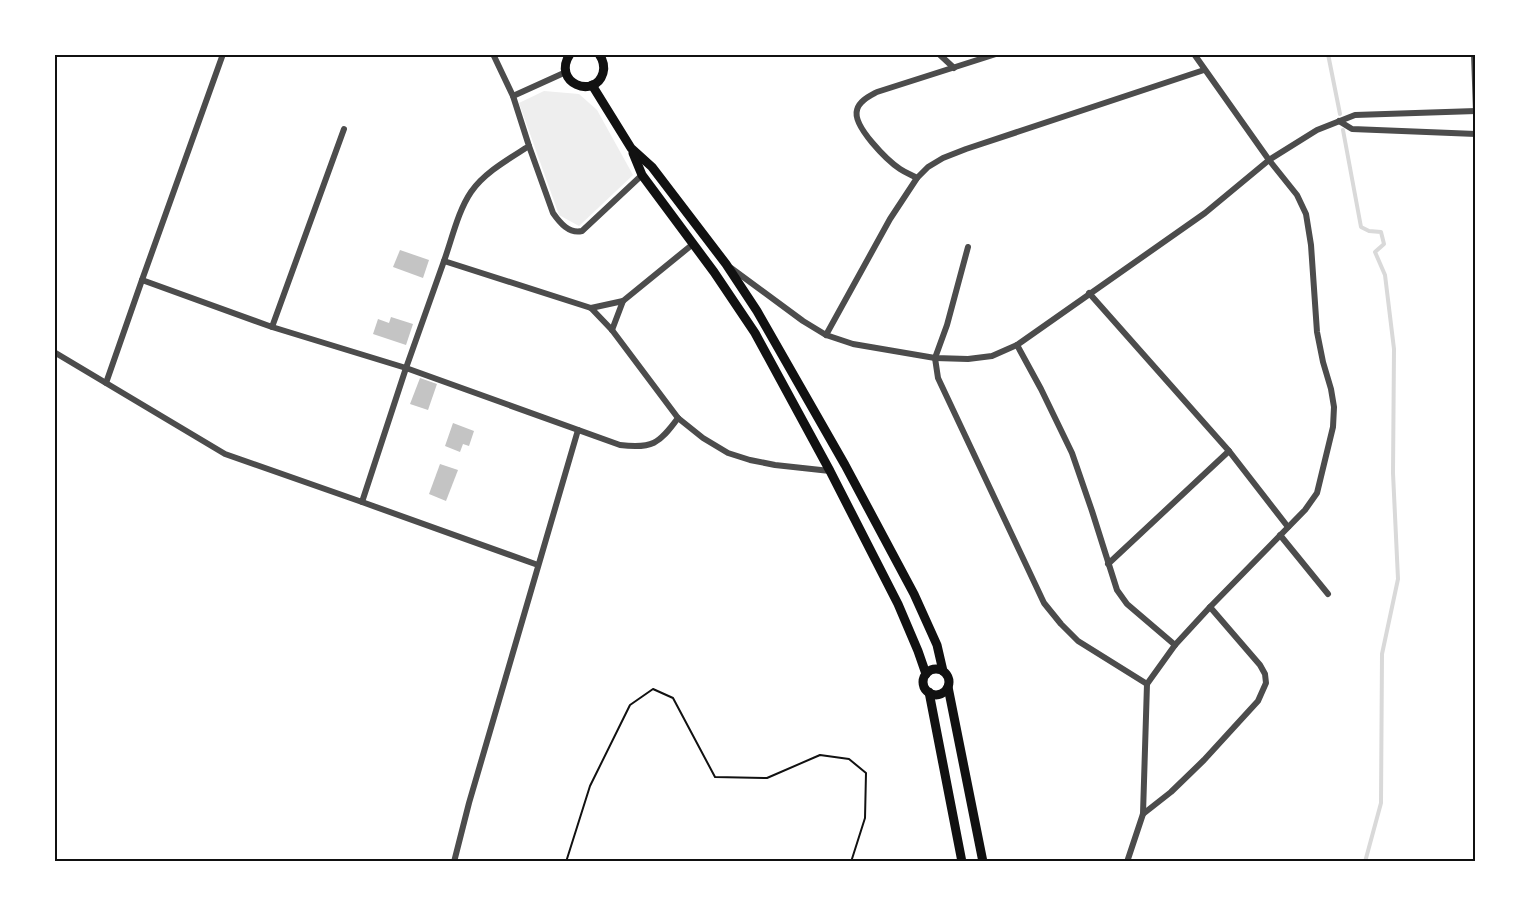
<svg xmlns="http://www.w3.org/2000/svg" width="1530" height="916" viewBox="0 0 1530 916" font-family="'Public Sans',sans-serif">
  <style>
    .green { fill: #eee }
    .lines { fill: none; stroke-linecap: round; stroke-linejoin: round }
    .stream { stroke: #d9d9d9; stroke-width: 4 }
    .building { fill: #c4c4c4 }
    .path { stroke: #111; stroke-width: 2 }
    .minor { stroke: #4c4c4c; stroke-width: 6 }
    .primary { stroke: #111; stroke-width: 9 }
    .neatline { fill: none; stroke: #111; stroke-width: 2 }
  </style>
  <rect width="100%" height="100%" fill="#fff"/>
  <path class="green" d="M 544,91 L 579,94 L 597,110 L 633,175 L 579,226 L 559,215 L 519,103 Z"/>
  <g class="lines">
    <g class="stream">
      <path d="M 1328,54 L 1340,114"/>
      <path d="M 1343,130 L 1361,227 L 1369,231 L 1381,232 L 1384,244 L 1375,252 L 1385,275 L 1394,349 L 1393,473 L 1398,579 L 1382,654 L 1381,803 L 1365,862"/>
    </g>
  </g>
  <g class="building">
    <path d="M 400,250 L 429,260 L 423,278 L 393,267 Z"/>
    <path d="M 391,317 L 413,324 L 406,345 L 373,334 L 378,319 L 389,323 Z"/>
    <path d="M 420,378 L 437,384 L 428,410 L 410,404 Z"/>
    <path d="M 453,423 L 474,431 L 469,446 L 463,444 L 460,452 L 445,446 Z"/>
    <path d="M 440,464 L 458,470 L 446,501 L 429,494 Z"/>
  </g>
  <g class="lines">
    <path class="path" d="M 566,862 L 590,786 L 630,705 L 653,689 L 673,698 L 715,777 L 767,778 L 820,755 L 849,759 L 866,773 L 865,818 L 851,862"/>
    <g class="minor">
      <path d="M 939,54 L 954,68"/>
      <path d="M 1474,54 L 1476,112"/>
      <path d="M 513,96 L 566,72"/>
      <path d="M 1339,121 L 1352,129 L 1476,134"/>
      <path d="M 529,146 L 553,213 C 560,223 569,234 582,231 L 642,175"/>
      <path d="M 917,178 C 912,175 906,173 900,169 C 888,161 852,126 857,110 C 859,101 870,96 877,92 L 996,54"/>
      <path d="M 968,247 L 947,325 L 935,358 L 938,378 L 1044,603 L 1061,624 L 1078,641 L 1147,684"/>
      <path d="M 444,261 C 452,239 458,211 471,192 C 485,172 509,159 529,146 L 513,96 L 493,54"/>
      <path d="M 731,268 L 803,321 L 826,335 L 853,344 L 935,358 L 968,359 L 992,356 L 1017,345 L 1205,213 L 1269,160 L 1317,130 L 1355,115 L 1476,111"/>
      <path d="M 142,280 L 272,327 L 406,368 L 620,445 C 652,449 659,444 678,418"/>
      <path d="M 1089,293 L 1229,451 L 1288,527"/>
      <path d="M 591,308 L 623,301 L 693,244"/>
      <path d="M 272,327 L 344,129"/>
      <path d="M 612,330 L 623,301"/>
      <path d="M 826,335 L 890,219 L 917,178 L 928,167 L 943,158 L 966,149 L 1204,70"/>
      <path d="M 1017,345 L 1041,389 L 1072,453 L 1092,511 L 1117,590 L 1127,604 L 1175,645"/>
      <path d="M 54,352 L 225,454 L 362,502 L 406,368 L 444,261 L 591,308 L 612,330 L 678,418 L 703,438 L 728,453 L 750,460 L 775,465 L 830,471"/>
      <path d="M 106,383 L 142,280 L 223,54"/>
      <path d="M 362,502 L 538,565"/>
      <path d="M 1280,535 L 1328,594"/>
      <path d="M 1108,564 L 1229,451"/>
      <path d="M 1147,684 L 1175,645 L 1210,607 L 1305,510 L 1317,493 L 1333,427 L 1334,407 L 1331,389 L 1323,362 L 1317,332 L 1311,245 L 1306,214 L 1297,195 L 1269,160 L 1194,54"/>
      <path d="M 1143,814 L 1171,792 L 1204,760 L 1258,701 L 1266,683 L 1265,674 L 1260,665 L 1210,607"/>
      <path d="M 454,862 L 469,803 L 578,430"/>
      <path d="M 1127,862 L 1143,814 L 1147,684"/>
    </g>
    <g class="primary">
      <path d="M 570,54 C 551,83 595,100 603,73 C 605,66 603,60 599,54"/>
      <path d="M 592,85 L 631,148 L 652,167 L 726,264 L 757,311 L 845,465 L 914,594 L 937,645 L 943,671"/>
      <path d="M 633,153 L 642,175 L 714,272 L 755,333 L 830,471 L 898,604 L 918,651 L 926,674"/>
      <circle cx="936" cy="682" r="13"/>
      <path d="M 948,687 L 983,862"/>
      <path d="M 929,692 L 962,862"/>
    </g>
  </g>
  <rect width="1530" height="916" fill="none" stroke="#ffffff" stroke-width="111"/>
  <rect x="56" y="56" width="1418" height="804" class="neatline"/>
</svg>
